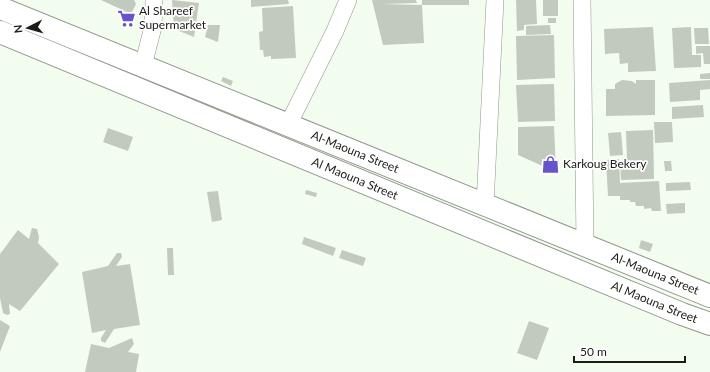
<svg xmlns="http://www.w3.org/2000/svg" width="710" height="372" viewBox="0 0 710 372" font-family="Lato,sans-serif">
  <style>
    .building { fill: #c1cabd }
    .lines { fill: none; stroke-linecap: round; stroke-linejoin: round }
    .minor-casing { stroke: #8e978a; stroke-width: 18 }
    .trunk-casing { stroke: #8e978a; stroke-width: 24 }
    .minor { stroke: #fff; stroke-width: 17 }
    .trunk { stroke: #fff; stroke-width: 22 }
    .labels { text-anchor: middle; stroke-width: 3.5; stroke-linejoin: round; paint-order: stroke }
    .poi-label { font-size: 12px; fill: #191c17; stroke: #fff; text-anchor: start }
    .street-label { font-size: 12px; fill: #191c17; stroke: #fff }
  </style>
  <rect width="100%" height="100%" fill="#f3fdef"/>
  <g class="building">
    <path d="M 101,0 L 134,0 L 136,4 L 131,14 Z"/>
    <path d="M 172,0 L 199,3 L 194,37 L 174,29 Z"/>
    <path d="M 251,0 L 288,0 L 289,4 L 251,7 Z"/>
    <path d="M 372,0 L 416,0 L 417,3 L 382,4 L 422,5 L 424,43 L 383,45 Z"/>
    <rect x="422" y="0" width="47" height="5"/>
    <path d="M 516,0 L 536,0 L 537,24 L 524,25 L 524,30 L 517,31 Z"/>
    <rect x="543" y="0" width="15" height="16"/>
    <path d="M 293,6 L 296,58 L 271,59 L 271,56 L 264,57 L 263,50 L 260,50 L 259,32 L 263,31 L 262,8 Z"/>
    <rect x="548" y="18" width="8" height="5"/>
    <path d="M 208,25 L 220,25 L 218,42 L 205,37 Z"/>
    <path d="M 550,25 L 551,34 L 526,35 L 526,26 Z"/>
    <path d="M 653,27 L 656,71 L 628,72 L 628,63 L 620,64 L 619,53 L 605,54 L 604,29 Z"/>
    <path d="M 691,27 L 692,55 L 701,55 L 701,67 L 674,68 L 672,28 Z"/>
    <path d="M 694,28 L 708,28 L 709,44 L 695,44 Z"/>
    <path d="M 554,35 L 555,78 L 517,80 L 516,36 Z"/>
    <path d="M 696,46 L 710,46 L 710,64 L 704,64 L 703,53 L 696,54 Z"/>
    <path d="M 710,73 L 710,79 L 700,79 L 700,74 Z"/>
    <path d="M 223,77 L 233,81 L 231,86 L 221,81 Z"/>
    <path d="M 622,80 L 632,81 L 636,84 L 636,80 L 655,80 L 655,115 L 606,116 L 606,89 L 615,89 L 615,84 Z"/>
    <path d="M 710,80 L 710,89 L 700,90 L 700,100 L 670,102 L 669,83 Z"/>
    <path d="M 554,84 L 555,121 L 518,122 L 516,85 Z"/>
    <path d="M 703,105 L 704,117 L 672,119 L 672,107 Z"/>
    <path d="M 654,122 L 672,122 L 673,142 L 655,143 Z"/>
    <path d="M 554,126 L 556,172 L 518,155 L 518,127 Z"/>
    <path d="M 108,128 L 133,137 L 128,151 L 103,142 Z"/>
    <path d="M 653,130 L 654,179 L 621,180 L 620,161 L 627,160 L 626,131 Z"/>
    <path d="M 621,132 L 623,155 L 610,156 L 608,133 Z"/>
    <path d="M 619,159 L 620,183 L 659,181 L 661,211 L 652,211 L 651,208 L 644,209 L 644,206 L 636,206 L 635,202 L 630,202 L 630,200 L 620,200 L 620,196 L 608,196 L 606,160 Z"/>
    <path d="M 664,161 L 671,161 L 672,171 L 665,171 Z"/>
    <path d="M 690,182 L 691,190 L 666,191 L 666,183 Z"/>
    <path d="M 306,190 L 317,193 L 316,197 L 305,194 Z"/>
    <path d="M 218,191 L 222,220 L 212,222 L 207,192 Z"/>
    <path d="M 685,203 L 685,213 L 667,214 L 666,204 Z"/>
    <path d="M 32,228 L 37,229 L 39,237 L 38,243 L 59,264 L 20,311 L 9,304 L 10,314 L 7,315 L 3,313 L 0,298 L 0,254 L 18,230 L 29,239 Z"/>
    <path d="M 304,237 L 336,248 L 333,256 L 302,244 Z"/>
    <path d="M 641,240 L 653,244 L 650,252 L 639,248 Z"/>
    <path d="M 167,248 L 173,248 L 174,275 L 168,275 Z"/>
    <path d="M 342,250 L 366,258 L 363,266 L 339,258 Z"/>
    <path d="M 117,253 L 121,253 L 122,257 L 116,266 L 130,264 L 140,325 L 114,329 L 105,343 L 101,341 L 101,338 L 106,330 L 92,333 L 82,272 L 108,266 Z"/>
    <path d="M 0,320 L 10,326 L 0,352 Z"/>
    <path d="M 529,321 L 549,328 L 537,360 L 517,353 Z"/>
    <path d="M 132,338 L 134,344 L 128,352 L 139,354 L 136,372 L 85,372 L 91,344 L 109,348 Z"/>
  </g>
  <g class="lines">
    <defs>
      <g id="minor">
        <path d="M 582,0 L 585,245"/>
        <path d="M 143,66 L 153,27 L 154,0"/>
        <path d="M 288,125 L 335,31 L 348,0"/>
        <path d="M 485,205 L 495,0"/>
      </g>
      <g id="trunk">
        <path id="s1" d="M 0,8 L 710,296"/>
        <path id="s2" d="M 0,32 L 682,314 L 710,324"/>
      </g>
    </defs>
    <use href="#minor" class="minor-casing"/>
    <use href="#trunk" class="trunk-casing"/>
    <use href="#minor" class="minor"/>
    <use href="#trunk" class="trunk"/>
  </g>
  <defs>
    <symbol id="supermarket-bare" viewBox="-9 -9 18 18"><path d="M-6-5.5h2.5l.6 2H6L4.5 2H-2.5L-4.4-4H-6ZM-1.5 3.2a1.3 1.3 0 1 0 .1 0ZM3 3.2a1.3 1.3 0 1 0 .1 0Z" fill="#6754cd" stroke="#fff" stroke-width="2.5" paint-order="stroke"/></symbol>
    <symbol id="shop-bare" viewBox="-9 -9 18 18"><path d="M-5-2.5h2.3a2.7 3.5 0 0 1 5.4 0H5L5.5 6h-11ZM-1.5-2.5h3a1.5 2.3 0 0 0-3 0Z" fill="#6754cd" stroke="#fff" stroke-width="2.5" paint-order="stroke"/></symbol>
  </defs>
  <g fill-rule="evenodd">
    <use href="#supermarket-bare" x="114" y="6" width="25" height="25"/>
    <use href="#shop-bare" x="538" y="152" width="25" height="25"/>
  </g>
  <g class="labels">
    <g class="poi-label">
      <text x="139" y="15">Al Shareef<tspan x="139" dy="14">Supermarket</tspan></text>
      <text x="563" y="168">Karkoug Bekery</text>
    </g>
    <g class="street-label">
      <text dy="4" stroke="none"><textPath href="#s1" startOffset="383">Al-Maouna Street</textPath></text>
      <text dy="4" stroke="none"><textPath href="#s2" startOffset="384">Al Maouna Street</textPath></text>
      <text dy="4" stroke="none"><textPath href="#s1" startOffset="707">Al-Maouna Street</textPath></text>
      <text dy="4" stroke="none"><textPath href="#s2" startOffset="708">Al Maouna Street</textPath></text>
    </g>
  </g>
  <g transform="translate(28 28) rotate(264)" stroke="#ffffff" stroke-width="3" paint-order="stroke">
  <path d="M0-3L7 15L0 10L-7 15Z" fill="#191c17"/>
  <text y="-6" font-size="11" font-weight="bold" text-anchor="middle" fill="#191c17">N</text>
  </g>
  <path d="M574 356v6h111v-6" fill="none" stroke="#191c17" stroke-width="2"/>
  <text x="580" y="356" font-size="12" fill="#191c17" stroke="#ffffff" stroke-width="3" paint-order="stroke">50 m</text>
</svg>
